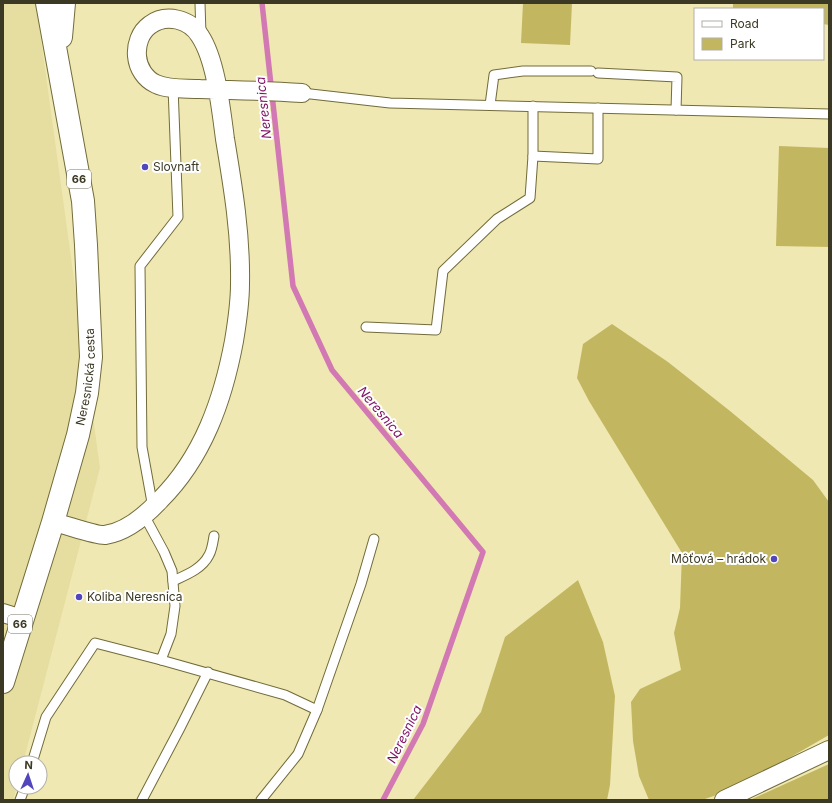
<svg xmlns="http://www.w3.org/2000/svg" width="832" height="803" viewBox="0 0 832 803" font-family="Inter,sans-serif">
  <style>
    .built { fill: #e6dea0 }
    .green { fill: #c2b760 }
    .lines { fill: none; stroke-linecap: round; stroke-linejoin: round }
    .stream { stroke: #d279b3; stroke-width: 5.5 }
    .service-casing { stroke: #726b3a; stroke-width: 11 }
    .minor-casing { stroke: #726b3a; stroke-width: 20 }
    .primary-casing { stroke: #726b3a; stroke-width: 24 }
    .service { stroke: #fff; stroke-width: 9 }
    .minor { stroke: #fff; stroke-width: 18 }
    .primary { stroke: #fff; stroke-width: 22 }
    .poi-dot { fill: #5246bd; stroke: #fff; stroke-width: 1.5 }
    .labels { text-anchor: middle; stroke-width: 4; stroke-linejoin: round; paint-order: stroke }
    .shield { fill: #fff; stroke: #767465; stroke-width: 1 }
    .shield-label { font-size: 11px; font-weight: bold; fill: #3b3823 }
    .poi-label { font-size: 12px; fill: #3b3823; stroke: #fff; text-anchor: start }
    .street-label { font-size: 12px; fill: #3b3823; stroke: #fff }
    .water-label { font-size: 13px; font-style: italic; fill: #7f1363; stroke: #fff }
  </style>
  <rect width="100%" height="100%" fill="#efe8b2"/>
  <path class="built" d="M 3,3 L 36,3 L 100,468 L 23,763 L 16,763 L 17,787 L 13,800 L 3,800 Z"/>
  <g class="green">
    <path d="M 523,3 L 572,3 L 570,45 L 521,43 Z"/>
    <path d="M 733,3 L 829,3 L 829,25 L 823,24 L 823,9 L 733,9 Z"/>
    <path d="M 779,146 L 829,148 L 829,247 L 776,246 Z"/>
    <path d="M 612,324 L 668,362 L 730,411 L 813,480 L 829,502 L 829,735 L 737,788 L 702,800 L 649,800 L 639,776 L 633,741 L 631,702 L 640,689 L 681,670 L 674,633 L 680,608 L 682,553 L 589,401 L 577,378 L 583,344 Z"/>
    <path d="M 578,580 L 603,642 L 615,696 L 610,785 L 607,800 L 413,800 L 481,712 L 505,637 Z"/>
    <path d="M 829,764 L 829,800 L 750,800 Z"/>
  </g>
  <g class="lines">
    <path class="stream" d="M 262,3 L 293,286 L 332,370 L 483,552 L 423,724 L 383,800"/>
    <defs>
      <g id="service">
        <path d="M 200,3 L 201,35"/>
        <path d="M 598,73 L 677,77 L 676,110"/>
        <path d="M 302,93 L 390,103 L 829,114"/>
        <path d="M 490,105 L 494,75 L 523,71 L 591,71"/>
        <path d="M 533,106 L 533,156 L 598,159 L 598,108"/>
        <path d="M 366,327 L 436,330 L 443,271 L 497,219 L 530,198 L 533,156"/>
        <path d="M 153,508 L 142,447 L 140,266 L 178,217 L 173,87"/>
        <path d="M 173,581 C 186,575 202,569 209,555 C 212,550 213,542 214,536"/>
        <path d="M 161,660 L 285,695 L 317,710 L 298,754 L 261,800"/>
        <path d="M 317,710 L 361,584 L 374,539"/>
        <path d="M 32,763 L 46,717 L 95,643 L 161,660 L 171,634 L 175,606 L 172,571 L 164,552 L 144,515"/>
        <path d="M 20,800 L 25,787"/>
        <path d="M 142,800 L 180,728 L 208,672"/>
      </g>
      <g id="minor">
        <path d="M 53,522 C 64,524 96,536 105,535 C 126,532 146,515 160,500 C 203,457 223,400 234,341 C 237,323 240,303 240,284 C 241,235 233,187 225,139 C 221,109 216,60 200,36 C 190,19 166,13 150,25 C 140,32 136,45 137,56 C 138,68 145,79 156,84 C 169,90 186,88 200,89 C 234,90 268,91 302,93"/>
        <path d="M 3,613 L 22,619"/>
        <path d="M 724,800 L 829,750"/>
      </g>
      <g id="primary">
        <path d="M 61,37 L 64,3"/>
        <path id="s1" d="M 3,682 L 53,522 L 78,435 L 87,393 L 91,357 L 86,245 L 83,201 L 47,3"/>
      </g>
    </defs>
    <use href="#service" class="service-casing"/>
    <use href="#minor" class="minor-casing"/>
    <use href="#primary" class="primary-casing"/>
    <use href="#service" class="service"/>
    <use href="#minor" class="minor"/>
    <use href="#primary" class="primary"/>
  </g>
  <g class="poi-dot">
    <circle cx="145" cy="167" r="4"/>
    <circle cx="774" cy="559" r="4"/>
    <circle cx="79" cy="597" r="4"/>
  </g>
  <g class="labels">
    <g class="shield">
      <rect x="67" y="170" width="24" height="18" rx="3"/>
      <rect x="8" y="615" width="24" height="18" rx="3"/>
    </g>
    <g class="shield-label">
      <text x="79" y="183">66</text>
      <text x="20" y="628">66</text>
    </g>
    <g class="poi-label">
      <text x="153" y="171">Slovnaft</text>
      <text x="766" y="563" text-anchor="end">Môťová – hrádok</text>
      <text x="87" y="601">Koliba Neresnica</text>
    </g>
    <g class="street-label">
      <text dy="4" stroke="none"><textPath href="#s1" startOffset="317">Neresnická cesta</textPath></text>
    </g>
    <g class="water-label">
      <text transform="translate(263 108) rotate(-96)" y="5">Neresnica</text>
      <text transform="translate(381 412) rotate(50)" y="5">Neresnica</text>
      <text transform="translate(404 734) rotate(-64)" y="5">Neresnica</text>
    </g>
  </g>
  <rect width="832" height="803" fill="none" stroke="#3b3823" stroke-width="8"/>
  <rect x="694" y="8" width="130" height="52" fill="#ffffff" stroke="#b1afa7"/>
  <rect x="702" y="21" width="20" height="6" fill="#ffffff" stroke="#b1afa7"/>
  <text x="730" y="28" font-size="12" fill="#3b3823">Road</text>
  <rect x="702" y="38" width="20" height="12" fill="#c2b760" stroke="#b1afa7"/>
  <text x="730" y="48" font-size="12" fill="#3b3823">Park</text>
  <g transform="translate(28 775) rotate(3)"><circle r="19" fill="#ffffff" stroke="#b1afa7"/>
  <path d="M0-3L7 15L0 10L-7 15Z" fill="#5246bd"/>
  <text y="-6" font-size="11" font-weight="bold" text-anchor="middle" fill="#3b3823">N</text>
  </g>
</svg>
